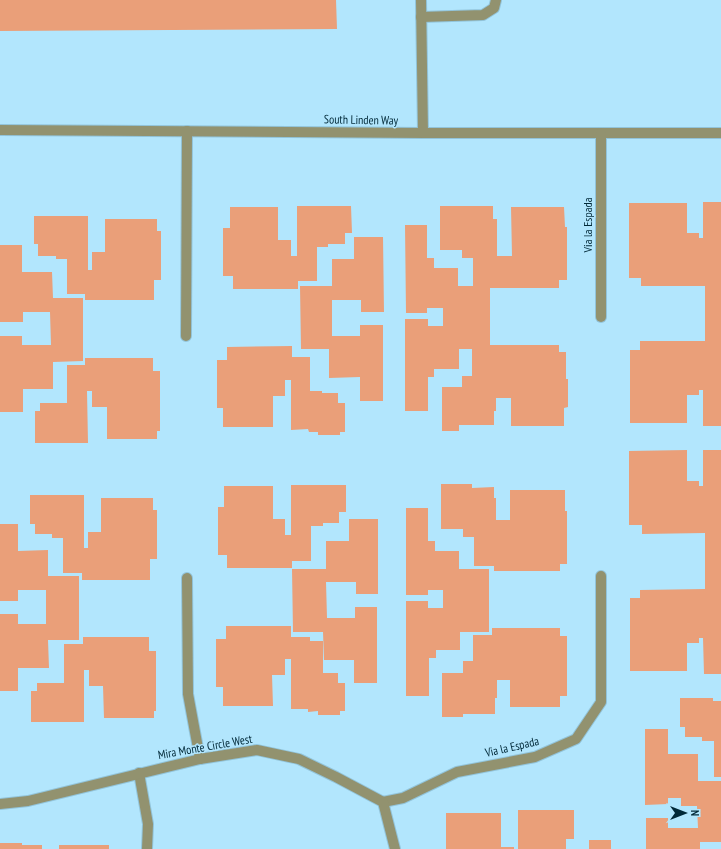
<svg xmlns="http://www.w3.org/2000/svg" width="721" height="849" viewBox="0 0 721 849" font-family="'PT Sans Narrow',sans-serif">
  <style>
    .building { fill: #ea9f79 }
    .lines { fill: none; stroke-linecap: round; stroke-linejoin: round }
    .service-casing { stroke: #92c4da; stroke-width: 12 }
    .minor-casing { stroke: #92c4da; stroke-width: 12 }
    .service { stroke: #92926f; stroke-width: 10 }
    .minor { stroke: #92926f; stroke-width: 10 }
    .labels { text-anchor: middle; stroke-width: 3; stroke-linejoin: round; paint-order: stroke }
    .street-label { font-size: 12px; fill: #002938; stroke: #b2e6fd }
  </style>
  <rect width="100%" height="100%" fill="#b2e6fd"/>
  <g class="building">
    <path d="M 0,0 L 336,0 L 337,29 L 0,31 Z"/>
    <path d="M 703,202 L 721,202 L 721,426 L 703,426 L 703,390 L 699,390 L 699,395 L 687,395 L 687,423 L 630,423 L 630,350 L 640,350 L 640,341 L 705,341 L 705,286 L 641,286 L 641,278 L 629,278 L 629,203 L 687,203 L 687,233 L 699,233 L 699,238 L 703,238 Z"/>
    <path d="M 297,206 L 351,206 L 352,233 L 345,233 L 345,244 L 328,244 L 328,247 L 317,247 L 317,281 L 298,281 L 298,289 L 233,289 L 233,276 L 223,276 L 223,228 L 230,228 L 230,207 L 278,207 L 278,240 L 291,240 L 291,256 L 297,256 Z"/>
    <path d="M 440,206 L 493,206 L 493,219 L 497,219 L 497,256 L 512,256 L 511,207 L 564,207 L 565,227 L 567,227 L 567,280 L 559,280 L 559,288 L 490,288 L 490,345 L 559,345 L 559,352 L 566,352 L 566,379 L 568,379 L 568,407 L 564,408 L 564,426 L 511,426 L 511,398 L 496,398 L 496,411 L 494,411 L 494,425 L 459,425 L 459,431 L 442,431 L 442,387 L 462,387 L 462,376 L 472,376 L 472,349 L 459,349 L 459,369 L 434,369 L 434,377 L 428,377 L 428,411 L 405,411 L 405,319 L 428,319 L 428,326 L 443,326 L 443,308 L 427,308 L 427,313 L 406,313 L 405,225 L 427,225 L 427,258 L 434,258 L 434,268 L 458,268 L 458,286 L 473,286 L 473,258 L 462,258 L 462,250 L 440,250 Z"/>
    <path d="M 34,216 L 88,216 L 88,270 L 92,270 L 92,252 L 105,252 L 105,219 L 157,219 L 157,231 L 161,231 L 161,280 L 154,280 L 154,300 L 85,300 L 85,294 L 67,294 L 67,259 L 56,259 L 56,256 L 38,256 L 38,244 L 34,244 Z"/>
    <path d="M 354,237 L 383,237 L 384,312 L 361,312 L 361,300 L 332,300 L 332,336 L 360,336 L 360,325 L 383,325 L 383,401 L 360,401 L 360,377 L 329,378 L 329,349 L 301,349 L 300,286 L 332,286 L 332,259 L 354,259 Z"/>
    <path d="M 0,245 L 22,245 L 22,272 L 52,272 L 53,298 L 83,298 L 83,361 L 53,362 L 53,389 L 23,389 L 23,412 L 0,412 L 0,336 L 22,336 L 22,345 L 51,345 L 50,312 L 23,312 L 23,322 L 0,322 Z"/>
    <path d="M 292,346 L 292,357 L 310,357 L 310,391 L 322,391 L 322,393 L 338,393 L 338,403 L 345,403 L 345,432 L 340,432 L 340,435 L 318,435 L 318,432 L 309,432 L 308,429 L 291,430 L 291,380 L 285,380 L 285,396 L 273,396 L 273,427 L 223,427 L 223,408 L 217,408 L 217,360 L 227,360 L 227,347 Z"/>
    <path d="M 85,358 L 153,358 L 153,371 L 160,371 L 160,431 L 157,431 L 157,439 L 107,439 L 107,407 L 92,407 L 92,391 L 87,391 L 88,443 L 35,443 L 35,411 L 40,411 L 40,403 L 67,403 L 67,365 L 85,365 Z"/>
    <path d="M 687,450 L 687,481 L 699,481 L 699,486 L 703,486 L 703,450 L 721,450 L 721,674 L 704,674 L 703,638 L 699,638 L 699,643 L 687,643 L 687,671 L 630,671 L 630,598 L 640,598 L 640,590 L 705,589 L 705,533 L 642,534 L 642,525 L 629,525 L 629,451 Z"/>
    <path d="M 441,484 L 472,484 L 472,488 L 494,487 L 494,498 L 496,498 L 496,520 L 510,520 L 510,490 L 565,490 L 565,511 L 567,511 L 567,564 L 560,564 L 560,571 L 494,571 L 494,566 L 474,566 L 474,537 L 463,537 L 463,529 L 441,529 Z"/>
    <path d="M 291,485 L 346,485 L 346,512 L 339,512 L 339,523 L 323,523 L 323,526 L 311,526 L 311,561 L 292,561 L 292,568 L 227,568 L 227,555 L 218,555 L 218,507 L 224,507 L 224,486 L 273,486 L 273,519 L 285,519 L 285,535 L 291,535 Z"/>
    <path d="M 30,495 L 84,495 L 84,548 L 88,548 L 88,532 L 101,532 L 101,498 L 153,498 L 153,510 L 157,510 L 157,559 L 150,559 L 150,580 L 82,580 L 82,573 L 63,573 L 63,538 L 52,538 L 52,534 L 35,534 L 35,524 L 30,524 Z"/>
    <path d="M 406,508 L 428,508 L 428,541 L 435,541 L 435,551 L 459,551 L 459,569 L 489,569 L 489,632 L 460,632 L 460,650 L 436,650 L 436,658 L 429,658 L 429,696 L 406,696 L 406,601 L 428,601 L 428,608 L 443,608 L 443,590 L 428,590 L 428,595 L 406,595 Z"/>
    <path d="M 349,519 L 378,519 L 378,594 L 356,594 L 356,582 L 326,582 L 327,618 L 355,618 L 355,607 L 377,607 L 377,683 L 354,683 L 354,660 L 324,660 L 323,632 L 293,632 L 292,569 L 326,569 L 326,541 L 349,541 Z"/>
    <path d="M 0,524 L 18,524 L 18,551 L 48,550 L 48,576 L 79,576 L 79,640 L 48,640 L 49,668 L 18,668 L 18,691 L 0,691 L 0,614 L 18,614 L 18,624 L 46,624 L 46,590 L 18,590 L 18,601 L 0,601 Z"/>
    <path d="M 226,626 L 291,626 L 291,637 L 310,637 L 310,641 L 323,641 L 323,673 L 338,673 L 338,683 L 345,683 L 345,711 L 340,711 L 340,715 L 318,715 L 318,711 L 308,712 L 308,709 L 291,709 L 291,659 L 285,659 L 285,675 L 272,675 L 273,706 L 223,706 L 223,687 L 216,687 L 216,639 L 226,639 Z"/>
    <path d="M 492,628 L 560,628 L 560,636 L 567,636 L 567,696 L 560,696 L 560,707 L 510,707 L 510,680 L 497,680 L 497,698 L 495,698 L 495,714 L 463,714 L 463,717 L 442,717 L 442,673 L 463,673 L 463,661 L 473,661 L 473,635 L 492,635 Z"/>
    <path d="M 83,637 L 149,637 L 149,651 L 156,651 L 156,711 L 154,711 L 154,718 L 104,718 L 103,686 L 89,686 L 89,670 L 84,670 L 84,722 L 31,722 L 31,691 L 37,691 L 37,683 L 64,683 L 64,644 L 83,644 Z"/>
    <path d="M 680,698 L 713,698 L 713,701 L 721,701 L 721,777 L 714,777 L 714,741 L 702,741 L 702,737 L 685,737 L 685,727 L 680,727 Z"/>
    <path d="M 645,729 L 668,729 L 668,754 L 698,754 L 698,781 L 721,781 L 721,842 L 700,842 L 700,849 L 646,849 L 646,818 L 668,818 L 668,828 L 698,828 L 697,806 L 681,806 L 681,798 L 668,798 L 668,804 L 645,805 Z"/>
    <path d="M 518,810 L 574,810 L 574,839 L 566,839 L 566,849 L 518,849 Z"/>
    <path d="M 446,813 L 501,813 L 501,847 L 514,847 L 514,849 L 446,849 Z"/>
    <rect x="589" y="840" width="22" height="9"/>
    <path d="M 0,843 L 22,843 L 22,845 L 42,845 L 42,849 L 0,849 Z"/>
    <rect x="59" y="845" width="50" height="4"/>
  </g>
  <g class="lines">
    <defs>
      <g id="service">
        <path d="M 421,0 L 423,133"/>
        <path d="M 421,17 L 483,15 L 494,8 L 496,0"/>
      </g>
      <g id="minor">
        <path d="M 0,130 L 423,133 L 721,133"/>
        <path d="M 601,133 L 601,317"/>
        <path d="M 186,336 L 187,131"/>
        <path d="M 187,578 L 188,694 L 200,759"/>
        <path d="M 139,773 L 148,824 L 147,849"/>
        <path d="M 383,802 L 403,798 L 457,772 L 535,757 L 576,739 L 601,702 L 601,576"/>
        <path d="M 0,804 L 28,801 L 200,759 L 257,750 L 299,759 L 336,777 L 383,802 L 395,849"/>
      </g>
    </defs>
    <use href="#service" class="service-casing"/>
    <use href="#minor" class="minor-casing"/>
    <use href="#service" class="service"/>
    <use href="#minor" class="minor"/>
  </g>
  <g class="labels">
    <g class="street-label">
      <text transform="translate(361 120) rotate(1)" y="4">South Linden Way</text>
      <text transform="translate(588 225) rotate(-90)" y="4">Via la Espada</text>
      <text transform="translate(205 747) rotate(-10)" y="4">Mira Monte Circle West</text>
      <text transform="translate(512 747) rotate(-13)" y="4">Via la Espada</text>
    </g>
  </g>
  <g transform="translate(685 813) rotate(90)" stroke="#b2e6fd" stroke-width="3" paint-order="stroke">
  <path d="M0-3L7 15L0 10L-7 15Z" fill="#002938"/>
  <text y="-6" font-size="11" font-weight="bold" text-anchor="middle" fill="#002938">N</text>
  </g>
</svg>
